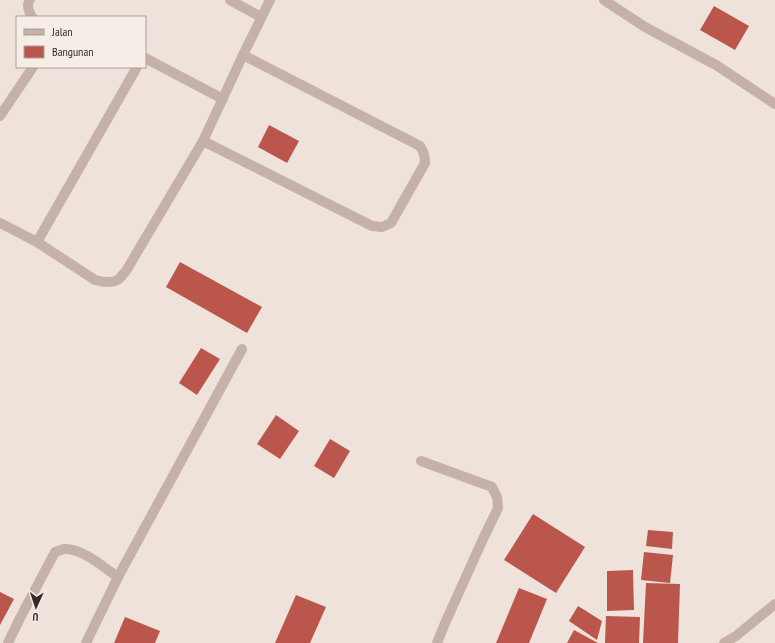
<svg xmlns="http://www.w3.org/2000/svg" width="775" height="643" viewBox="0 0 775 643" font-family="'PT Sans Narrow',sans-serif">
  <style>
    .building { fill: #bb564d }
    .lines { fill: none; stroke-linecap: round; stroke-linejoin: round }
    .minor { stroke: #c6b1a8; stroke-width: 10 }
    .tertiary { stroke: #c6b1a8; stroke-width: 10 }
  </style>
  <rect width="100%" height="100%" fill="#efe2db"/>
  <g class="building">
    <path d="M 714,6 L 749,26 L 735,50 L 700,30 Z"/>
    <path d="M 269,125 L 299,141 L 287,163 L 258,147 Z"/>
    <path d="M 180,262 L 262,307 L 247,333 L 166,287 Z"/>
    <path d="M 201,348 L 220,359 L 197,395 L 179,383 Z"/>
    <path d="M 276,415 L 299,431 L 280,459 L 257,444 Z"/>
    <path d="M 330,439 L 350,451 L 334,478 L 314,466 Z"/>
    <path d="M 533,514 L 585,547 L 556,593 L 504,560 Z"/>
    <path d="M 648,530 L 673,532 L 672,549 L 646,546 Z"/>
    <path d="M 644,552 L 673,555 L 670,583 L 641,580 Z"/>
    <path d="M 633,570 L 634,610 L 607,611 L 607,571 Z"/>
    <path d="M 646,583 L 680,584 L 678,643 L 643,643 Z"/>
    <path d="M 519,588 L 547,599 L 529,643 L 496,643 Z"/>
    <path d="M 0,592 L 14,599 L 0,625 Z"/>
    <path d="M 296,595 L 326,607 L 310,643 L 275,643 Z"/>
    <path d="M 578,606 L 602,621 L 597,640 L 569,621 Z"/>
    <path d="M 606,616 L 640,617 L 639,643 L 605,643 Z"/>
    <path d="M 125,617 L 160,631 L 155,643 L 114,643 Z"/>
    <path d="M 574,630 L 598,643 L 567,643 Z"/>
  </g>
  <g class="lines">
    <g class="minor">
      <path d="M 30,0 C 26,5 29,12 32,17"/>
      <path d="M 230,0 L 261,17"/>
      <path d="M 145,58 L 223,99"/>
      <path d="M 0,116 L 33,67"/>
      <path d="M 203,141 L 372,226 L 382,227 L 391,223 L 425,163 C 425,156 424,152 420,146 L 243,55"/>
      <path d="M 0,223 L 37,242 L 95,280 C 102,282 112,284 119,279 C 121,277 124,273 126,271 L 203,141 L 243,55 L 270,0"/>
      <path d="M 37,242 L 137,67"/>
      <path d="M 421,461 L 492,487 L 497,497 L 498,508 L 483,539 L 446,621 L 437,643"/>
      <path d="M 8,643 L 20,618 L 55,552 C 58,551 61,550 64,549 C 82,548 103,567 118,577"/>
      <path d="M 86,643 L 118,577 L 242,349"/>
    </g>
    <g class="tertiary">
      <path d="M 604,0 L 645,27 L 716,65 L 775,104"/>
      <path d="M 724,643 L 736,636 L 775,604"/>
    </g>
  </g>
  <rect x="16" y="16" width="130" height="52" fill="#f7ede7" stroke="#a99f9a"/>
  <rect x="24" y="29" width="20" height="6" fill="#c6b1a8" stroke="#a99f9a"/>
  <text x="52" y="36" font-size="12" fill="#332927">Jalan</text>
  <rect x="24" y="46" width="20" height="12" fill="#bb564d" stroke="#a99f9a"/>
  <text x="52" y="56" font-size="12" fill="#332927">Bangunan</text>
  <g transform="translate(36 607) rotate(183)" stroke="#f7ede7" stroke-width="3" paint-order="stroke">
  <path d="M0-3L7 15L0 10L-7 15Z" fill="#332927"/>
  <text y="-6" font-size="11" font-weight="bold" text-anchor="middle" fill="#332927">U</text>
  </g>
</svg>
